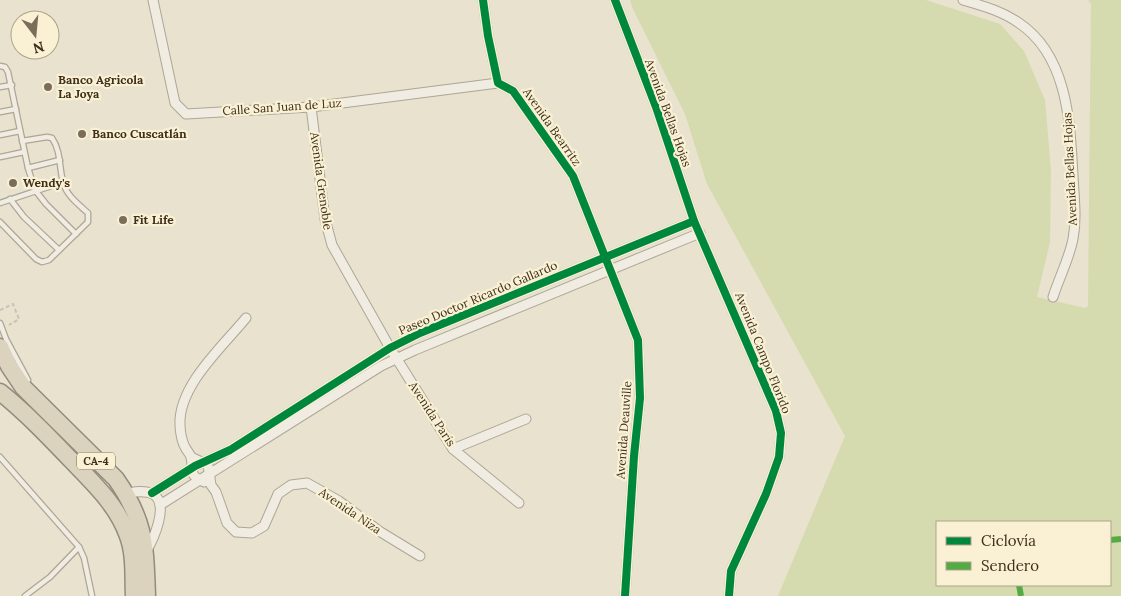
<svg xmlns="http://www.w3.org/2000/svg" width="1121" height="596" viewBox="0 0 1121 596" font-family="Lora,serif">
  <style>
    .green { fill: #d6daaf; fill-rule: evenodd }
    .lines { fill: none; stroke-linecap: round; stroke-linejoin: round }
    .lane-casing { stroke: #ada697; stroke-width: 7 }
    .street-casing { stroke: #ada697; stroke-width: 11 }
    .highway-casing { stroke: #938c7e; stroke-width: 19 }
    .path { stroke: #c8c3b7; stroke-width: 2; stroke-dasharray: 4 2.5; stroke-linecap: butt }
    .lane { stroke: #f0ece1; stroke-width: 4.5 }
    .street { stroke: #f0ece1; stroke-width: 9 }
    .highway { stroke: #dcd3bf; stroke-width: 16 }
    .quiet { stroke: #55ab43; stroke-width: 6; stroke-dasharray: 12 6; stroke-linecap: butt }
    .cycleway-casing { stroke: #faf1d4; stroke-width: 11 }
    .cycleway { stroke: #00873e; stroke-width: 8 }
    .poi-dot { fill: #7a6e5b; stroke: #faf1d4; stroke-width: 2 }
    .labels { text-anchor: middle; stroke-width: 4.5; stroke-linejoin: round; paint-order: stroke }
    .shield { fill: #faf1d4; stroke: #766954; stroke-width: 1 }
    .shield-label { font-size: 11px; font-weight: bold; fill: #3e2f1d }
    .poi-label { font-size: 12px; font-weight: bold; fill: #3e2f1d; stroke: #faf1d4; text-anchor: start }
    .street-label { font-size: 12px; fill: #3e2f1d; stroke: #faf1d4 }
  </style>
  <rect width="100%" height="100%" fill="#e8e2ce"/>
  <path class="green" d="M 630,0 L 926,0 L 1000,24 L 1024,51 L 1045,100 L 1051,171 L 1050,242 L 1037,297 L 1085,308 L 1088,306 L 1091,3 L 1088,1 L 1090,0 L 1121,0 L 1121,596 L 778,596 L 845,436 L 707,184 L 685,114 L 632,7 ZM 937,522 L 1110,522 L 1110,585 L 937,585 Z"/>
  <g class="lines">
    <defs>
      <g id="lane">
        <path d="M 0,66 L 5,67 L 8,72 L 28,168 L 35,190 L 46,204 L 76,234"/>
        <path d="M 0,87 L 12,85"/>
        <path d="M 0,112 L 16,109"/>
        <path d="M 0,135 L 20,131"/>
        <path d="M 0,157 L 24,152"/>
        <path d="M 28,168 L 60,160"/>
        <path d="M 10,199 L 24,217 L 59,250"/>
        <path d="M 0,203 L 63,182"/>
        <path d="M 0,222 L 36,259 L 42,262 L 49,260 L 88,222 L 88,213 C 78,204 66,195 63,182 C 59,167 61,151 52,138 L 47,137 L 22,141"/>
        <path d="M 0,323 L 6,339 L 28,380"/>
        <path d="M 0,457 L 79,547 L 84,558 L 92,596"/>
        <path d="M 25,596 L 50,577 L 79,547"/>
      </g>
      <g id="street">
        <path d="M 153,0 L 175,103 L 186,114 L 311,107 L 498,83"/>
        <path d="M 483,0 L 488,36 L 498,83 L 513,91 L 573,176 L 638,340 L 640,398 L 634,456 L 625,596"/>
        <path d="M 615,0 L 656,107 L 694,221 L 776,411 L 781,433 L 779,457 L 766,494 L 731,571 L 729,596"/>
        <path d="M 963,0 C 983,6 1002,11 1019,23 C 1068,56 1070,123 1073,175 C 1074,197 1077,218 1073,239 C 1069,259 1059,278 1053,297"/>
        <path d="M 311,107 L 325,219 L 332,245 L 390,348 L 453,449 L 519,503"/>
        <path d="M 453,449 L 526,419"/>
        <path d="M 191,457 L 208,465 L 211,485 L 216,492 L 227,523 L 236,532 L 252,533 L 264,526 L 278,494 L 291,485 L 307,483 L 339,501 L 379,531 L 420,556"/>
        <path d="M 204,482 C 187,474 194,471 191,457 C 190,454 187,451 185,447 C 182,442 180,431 180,425 C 178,386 223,346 246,318"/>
        <path d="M 126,493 C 134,492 145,490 153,494 C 170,504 153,540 146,552"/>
        <path d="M 152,493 L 195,466 L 230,450 L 390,348 L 420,333 L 694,221"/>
        <path d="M 160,505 L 381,366 L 415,350 L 700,233"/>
      </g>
      <g id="highway">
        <path d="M 0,347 L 9,366 L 23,387 L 116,479 C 146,522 145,546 147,596"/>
        <path d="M 0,392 C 26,413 48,436 71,460 C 94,484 117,505 128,536 C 135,555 133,576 134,596"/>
      </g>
    </defs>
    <use href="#lane" class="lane-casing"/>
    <use href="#street" class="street-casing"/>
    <use href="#highway" class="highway-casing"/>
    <path class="path" d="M 0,310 L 13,304 L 19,319 L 9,325"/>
    <use href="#lane" class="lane"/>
    <use href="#street" class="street"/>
    <use href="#highway" class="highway"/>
    <g class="quiet">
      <path d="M 1110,540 L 1121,539"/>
      <path d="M 1019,585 L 1021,596"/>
    </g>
    <defs>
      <g id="cycleway">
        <path d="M 483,0 L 488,36 L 498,83 L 513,91 L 573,176 L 638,340 L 640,398 L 634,456 L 625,596"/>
        <path d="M 615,0 L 656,107 L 694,221 L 776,411 L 781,433 L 779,457 L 766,494 L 731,571 L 729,596"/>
        <path d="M 152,493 L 195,466 L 230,450 L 390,348 L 420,333 L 694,221"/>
      </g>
    </defs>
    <use href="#cycleway" class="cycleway-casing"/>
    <use href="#cycleway" class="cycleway"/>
  </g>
  <g class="poi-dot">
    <circle cx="48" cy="87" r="5"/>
    <circle cx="82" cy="134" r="5"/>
    <circle cx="13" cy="183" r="5"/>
    <circle cx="123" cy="220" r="5"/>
  </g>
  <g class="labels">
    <rect class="shield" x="77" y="452.5" width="38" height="17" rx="4"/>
    <g class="shield-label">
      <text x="96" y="465">CA-4</text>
    </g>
    <g class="poi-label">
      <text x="58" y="84">Banco Agricola<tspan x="58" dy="14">La Joya</tspan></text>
      <text x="92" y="138">Banco Cuscatlán</text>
      <text x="23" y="187">Wendy's</text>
      <text x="133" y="224">Fit Life</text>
    </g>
    <g class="street-label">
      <text transform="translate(282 107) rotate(-4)" y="4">Calle San Juan de Luz</text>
      <text transform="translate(668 113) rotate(70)" y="4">Avenida Bellas Hojas</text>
      <text transform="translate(552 127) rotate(55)" y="4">Avenida Bearritz</text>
      <text transform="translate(1070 169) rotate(-93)" y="4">Avenida Bellas Hojas</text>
      <text transform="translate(321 181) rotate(82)" y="4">Avenida Grenoble</text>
      <text transform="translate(478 298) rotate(-23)" y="4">Paseo Doctor Ricardo Gallardo</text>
      <text transform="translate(763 353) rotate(68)" y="4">Avenida Campo Florido</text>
      <text transform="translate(432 414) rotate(57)" y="4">Avenida París</text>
      <text transform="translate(624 430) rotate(-86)" y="4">Avenida Deauville</text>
      <text transform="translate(350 511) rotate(34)" y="4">Avenida Niza</text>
    </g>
  </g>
  <rect x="936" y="521" width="175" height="65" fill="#faf1d4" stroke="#afa38b"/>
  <rect x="946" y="537" width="25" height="8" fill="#00873e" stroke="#afa38b"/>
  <text x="981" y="546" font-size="15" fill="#3e2f1d">Ciclovía</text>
  <rect x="946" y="562" width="25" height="8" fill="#55ab43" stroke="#afa38b"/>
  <text x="981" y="571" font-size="15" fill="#3e2f1d">Sendero</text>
  <g transform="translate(35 35) rotate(164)"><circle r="24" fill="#faf1d4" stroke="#afa38b"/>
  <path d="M0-4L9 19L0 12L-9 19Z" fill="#7a6e5b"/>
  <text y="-8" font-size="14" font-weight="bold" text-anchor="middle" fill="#3e2f1d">N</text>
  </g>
</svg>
